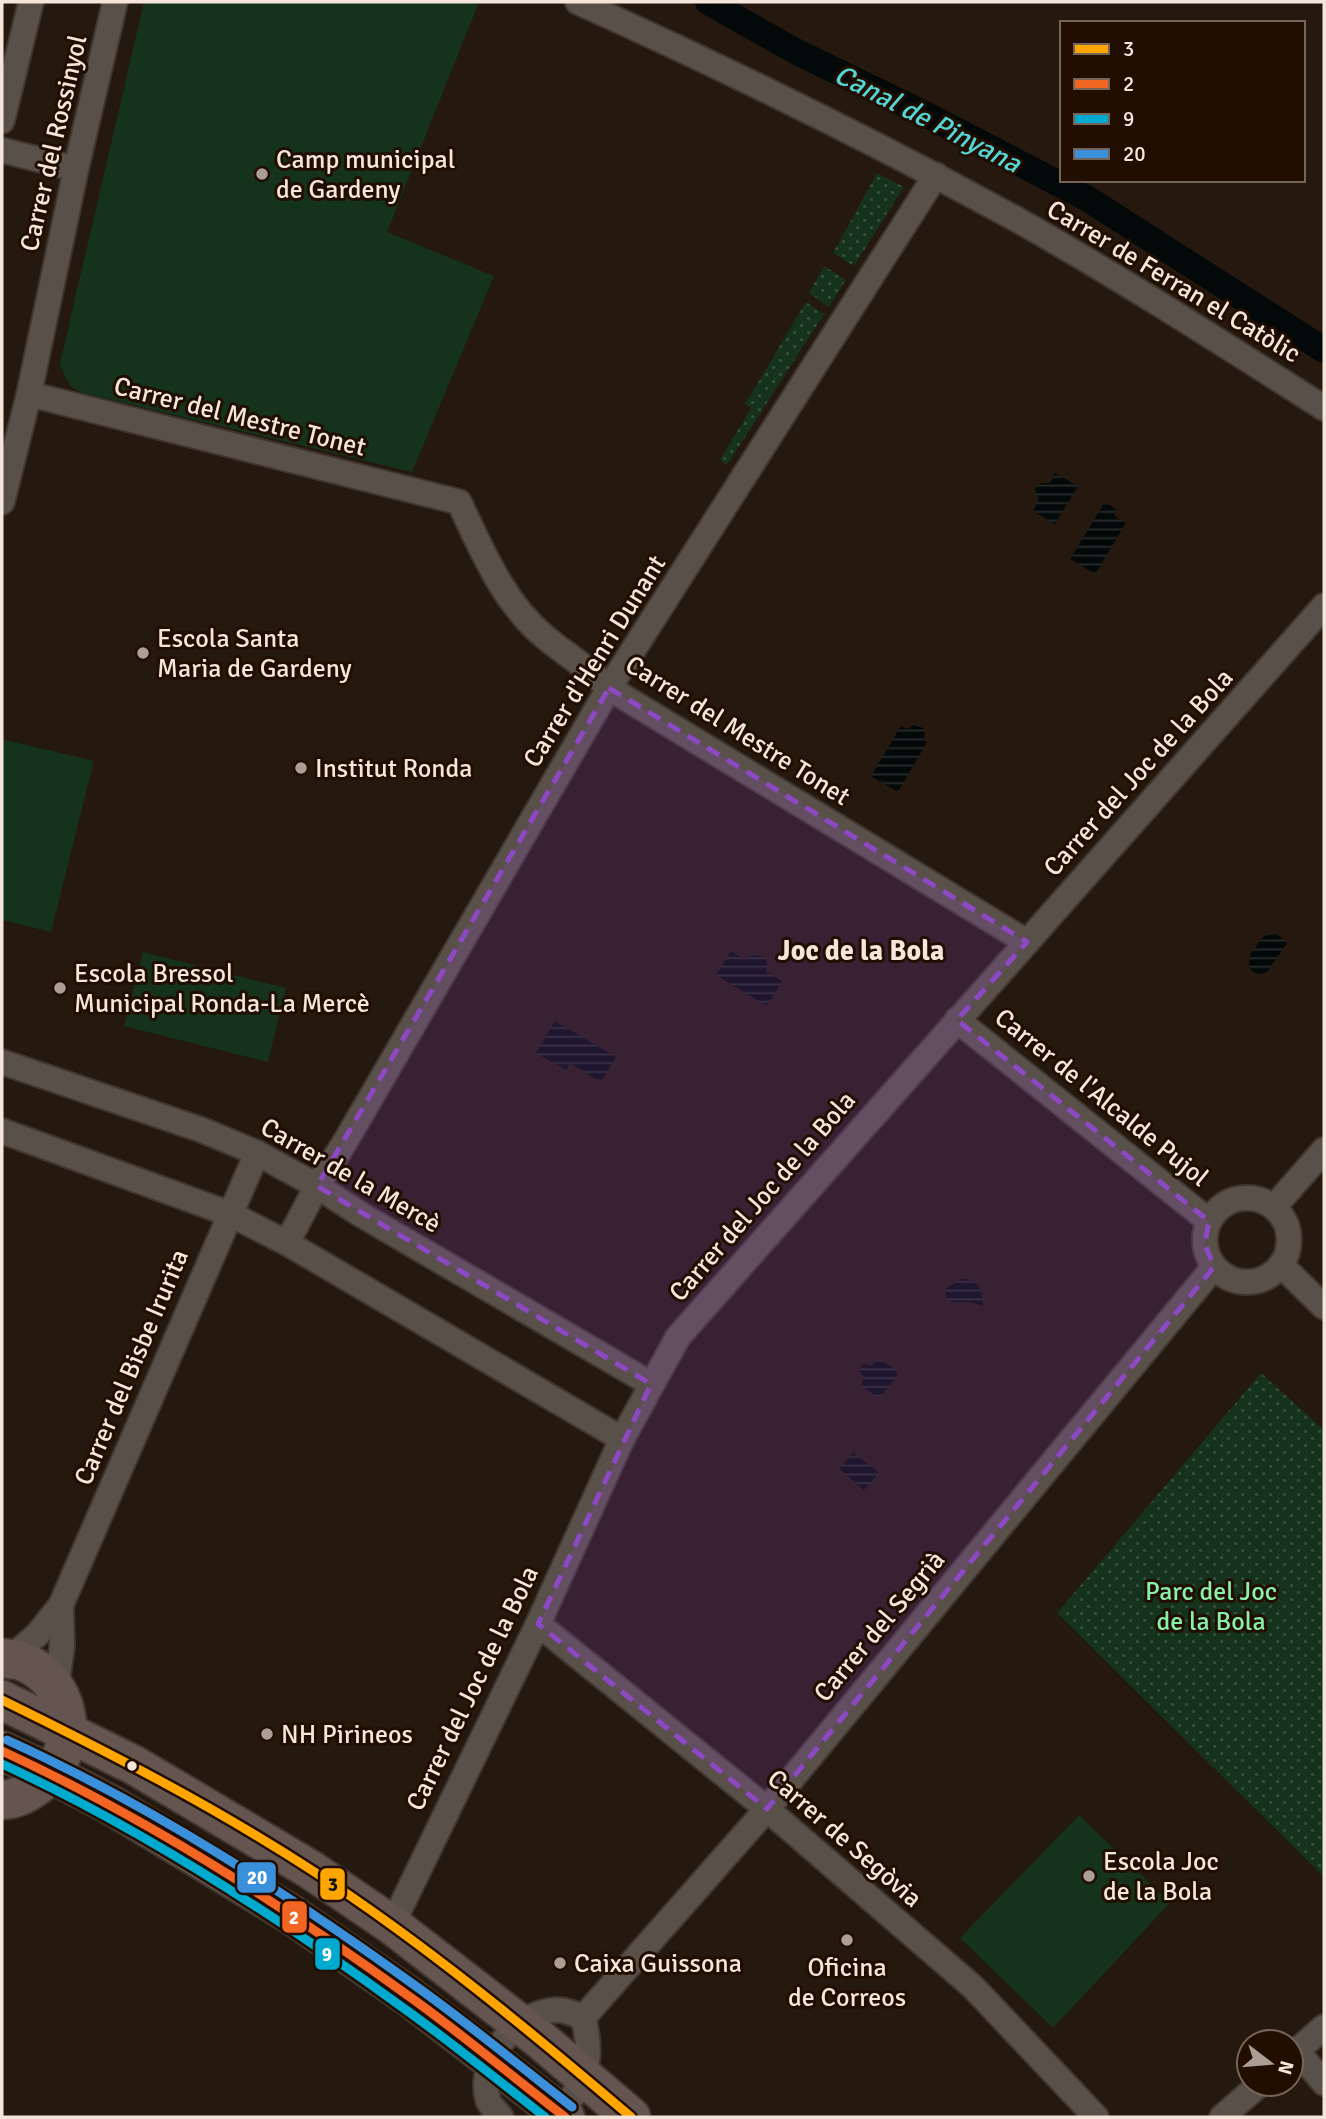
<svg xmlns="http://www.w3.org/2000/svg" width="1326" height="2119" viewBox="0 0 1326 2119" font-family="Signika,sans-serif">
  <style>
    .green { fill: url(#green-dots) }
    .pitch { fill: #14321c }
    .water { fill: url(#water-rules) }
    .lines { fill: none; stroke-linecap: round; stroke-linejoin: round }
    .canal { stroke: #030909; stroke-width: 26 }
    .street-casing { stroke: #3f3630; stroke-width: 28 }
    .primary-casing { stroke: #3f3630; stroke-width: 42 }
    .street { stroke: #59504a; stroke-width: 24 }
    .primary { stroke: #655551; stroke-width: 38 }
    .bus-1-casing { stroke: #210e01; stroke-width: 14 }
    .bus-2-casing { stroke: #210e01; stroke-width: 14 }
    .bus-3-casing { stroke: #210e01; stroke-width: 14 }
    .bus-4-casing { stroke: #210e01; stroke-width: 14 }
    .bus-1 { stroke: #ffa500; stroke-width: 9 }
    .bus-2 { stroke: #f26522; stroke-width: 9 }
    .bus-3 { stroke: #00a9ce; stroke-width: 9 }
    .bus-4 { stroke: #3a90db; stroke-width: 9 }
    .marked { fill: #8d48c3; fill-opacity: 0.2; stroke: #8d48c3; stroke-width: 5; stroke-dasharray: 14 9; stroke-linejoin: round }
    .poi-dot { fill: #ac9e94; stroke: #210e01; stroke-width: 2.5 }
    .bus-dot { fill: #f5e6db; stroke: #210e01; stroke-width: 2.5 }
    .labels { text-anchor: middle; stroke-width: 6; stroke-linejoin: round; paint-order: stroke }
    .street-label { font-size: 26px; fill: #f5e6db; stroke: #210e01 }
    .poi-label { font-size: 26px; fill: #f5e6db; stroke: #210e01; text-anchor: start }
    .park-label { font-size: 26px; fill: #88f1a9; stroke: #210e01 }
    .water-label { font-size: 28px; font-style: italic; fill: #54d5d5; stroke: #210e01 }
    .neighbourhood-label { font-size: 28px; font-weight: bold; fill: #f5e6db; stroke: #210e01 }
    .line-badge { stroke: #210e01; stroke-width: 2.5 }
    .badge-label { font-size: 19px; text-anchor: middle; font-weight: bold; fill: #fff }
    .pale-badge-label { font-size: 19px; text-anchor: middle; font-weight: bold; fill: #111 }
  </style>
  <defs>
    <pattern id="green-dots" width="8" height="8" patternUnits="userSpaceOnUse" patternTransform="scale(1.75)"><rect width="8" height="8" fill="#14321c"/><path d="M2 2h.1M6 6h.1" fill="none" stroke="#37503c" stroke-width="1.8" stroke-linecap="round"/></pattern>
    <pattern id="water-rules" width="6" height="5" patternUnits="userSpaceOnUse" patternTransform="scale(1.75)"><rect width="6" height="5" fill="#030909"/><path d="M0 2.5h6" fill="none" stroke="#282d2c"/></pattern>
  </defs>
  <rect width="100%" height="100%" fill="#24180f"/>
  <g class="green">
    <path d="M 877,173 L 904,187 L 854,266 L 833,253 Z"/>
    <path d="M 824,266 L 846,280 L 829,307 L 809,293 Z"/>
    <path d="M 806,302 L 824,314 L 727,465 L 720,460 L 751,408 L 745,404 Z"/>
    <path d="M 1261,1373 L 1324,1430 L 1324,1877 L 1057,1613 Z"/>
  </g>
  <g class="pitch">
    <path d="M 144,2 L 479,2 L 387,232 L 494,276 L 412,472 L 83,393 C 68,387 65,378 60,363 Z"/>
    <path d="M 2,739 L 94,761 L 51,932 L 2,920 Z"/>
    <path d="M 143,952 L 286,988 L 268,1062 L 124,1026 Z"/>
    <path d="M 1079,1815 L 1170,1903 L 1053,2028 L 960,1938 Z"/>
  </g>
  <g class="water">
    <path d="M 1055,473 L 1078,486 L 1055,524 L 1033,511 L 1039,499 L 1036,495 L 1035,488 L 1041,483 L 1050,483 Z"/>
    <path d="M 1105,502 L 1117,510 L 1114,516 L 1126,523 L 1095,574 L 1070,559 Z"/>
    <path d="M 914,725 L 923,728 L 925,734 L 923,740 L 927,742 L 898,792 L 871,776 L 901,726 L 907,729 Z"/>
    <path d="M 1277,934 L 1287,943 L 1267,972 L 1259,974 L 1253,972 C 1243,958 1255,948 1264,936 Z"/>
    <path d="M 731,951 L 746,960 L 752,955 L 762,956 L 767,962 L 766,972 L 782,981 L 767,1006 L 716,975 Z"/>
    <path d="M 555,1021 L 616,1057 L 601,1082 L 570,1063 L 566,1070 L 536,1053 Z"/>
    <path d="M 961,1279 C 979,1278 983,1291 983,1306 C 978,1304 971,1302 965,1302 C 954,1302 944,1304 946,1289 Z"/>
    <path d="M 881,1360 L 896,1370 L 897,1376 L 880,1398 L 861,1386 L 864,1377 L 859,1371 L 863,1364 L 872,1366 L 875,1361 Z"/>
    <path d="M 853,1452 L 879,1473 L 864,1490 L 840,1469 Z"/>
  </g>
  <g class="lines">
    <path class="canal" d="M 708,2 L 797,52 L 929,116 L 1088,199 L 1324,350"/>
    <defs>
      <g id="street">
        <path d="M 578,2 C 727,69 873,141 1016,219 C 1121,278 1223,344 1324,408"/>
        <path d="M 2,121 L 31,2"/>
        <path d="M 2,150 L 76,169"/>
        <path d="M 29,394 L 459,502 C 482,550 503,603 546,638 C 567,655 589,669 609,688 L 1027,942"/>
        <path d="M 2,502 L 29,394 L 76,169 L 115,2"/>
        <path d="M 957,1020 L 1209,1221"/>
        <path d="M 2,1062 L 202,1130 L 257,1153 L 317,1186 L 360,1214 L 651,1384"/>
        <path d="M 2,1131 L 230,1214 L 287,1243 L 622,1439"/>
        <circle cx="1247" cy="1240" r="42"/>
        <path d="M 1274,1207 L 1324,1150"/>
        <path d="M 287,1243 L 317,1186 L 345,1142 L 609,688 L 936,175"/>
        <path d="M 1281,1265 L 1324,1307"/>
        <path d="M 538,1624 L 767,1809 L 973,1987 L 1096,2117"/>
        <path d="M 9,1659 L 38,1634 L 61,1605 L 257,1153"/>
        <path d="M 56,1689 L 62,1647 L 61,1605"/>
        <path d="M 392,1925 L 538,1624 L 622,1439 L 678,1337 L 1324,606"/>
        <path d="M 583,2018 L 767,1809 L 1214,1267"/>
        <path d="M 1297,2051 L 1324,2083"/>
        <path d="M 1291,2056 L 1324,2027"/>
        <path d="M 501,2117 C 497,2112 490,2106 488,2100 C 476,2060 517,2011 557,2010 C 567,2010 575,2014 583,2018 C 594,2056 587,2099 546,2115"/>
        <path d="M 1222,2117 L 1260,2084"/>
      </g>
      <g id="primary">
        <path d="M 2,1658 C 7,1659 13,1659 18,1660 C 72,1677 84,1748 41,1783 C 29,1792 18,1799 2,1800"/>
        <path d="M 2,1700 L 134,1765 L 311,1870 L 392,1925 L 542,2041 L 631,2117"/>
        <path d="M 2,1751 L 52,1774 L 111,1805 L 292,1915 L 411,1998 L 565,2117"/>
      </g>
    </defs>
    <use href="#street" class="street-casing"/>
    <use href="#primary" class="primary-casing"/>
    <use href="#street" class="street"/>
    <use href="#primary" class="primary"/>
    <defs>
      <path id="bus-1" d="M 2,1700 C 108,1752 213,1806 313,1871 C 425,1944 529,2030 631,2117"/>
      <path id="bus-2" d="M 2,1751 C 145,1817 283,1905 410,1997 C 463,2035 513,2077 565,2117"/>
      <path id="bus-3" d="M 2,1764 C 141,1828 278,1917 402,2007 C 451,2042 498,2080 545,2117"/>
      <path id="bus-4" d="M 7,1740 C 152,1806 288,1894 417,1987 C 470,2025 521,2067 572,2107"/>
    </defs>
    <use href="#bus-1" class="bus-1-casing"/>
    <use href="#bus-2" class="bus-2-casing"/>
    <use href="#bus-3" class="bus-3-casing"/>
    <use href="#bus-4" class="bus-4-casing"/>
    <use href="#bus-1" class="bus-1"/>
    <use href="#bus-2" class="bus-2"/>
    <use href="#bus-3" class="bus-3"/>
    <use href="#bus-4" class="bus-4"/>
  </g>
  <path class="marked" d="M 609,688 L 1027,942 L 957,1020 L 1209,1221 L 1205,1244 L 1214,1267 L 767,1809 L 538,1624 L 651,1384 L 317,1186 Z"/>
  <g class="poi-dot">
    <circle cx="262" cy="174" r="7"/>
    <circle cx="143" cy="653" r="7"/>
    <circle cx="301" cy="768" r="7"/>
    <circle cx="60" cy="988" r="7"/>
    <circle cx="267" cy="1734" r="7"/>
    <circle cx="1089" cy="1876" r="7"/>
    <circle cx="847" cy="1940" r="7"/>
    <circle cx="560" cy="1963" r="7"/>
  </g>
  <circle class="bus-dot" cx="132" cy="1766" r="6"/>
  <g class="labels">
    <g class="street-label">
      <text transform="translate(53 143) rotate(-77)" y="9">Carrer del Rossinyol</text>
      <text transform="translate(1174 281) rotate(31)" y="9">Carrer de Ferran el Catòlic</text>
      <text transform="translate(240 416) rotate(14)" y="9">Carrer del Mestre Tonet</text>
      <text transform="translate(594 661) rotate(-58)" y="9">Carrer d'Henri Dunant</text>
      <text transform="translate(738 730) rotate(32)" y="9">Carrer del Mestre Tonet</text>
      <text transform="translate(1138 772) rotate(-48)" y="9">Carrer del Joc de la Bola</text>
      <text transform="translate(1102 1097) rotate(39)" y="9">Carrer de l'Alcalde Pujol</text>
      <text transform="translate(351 1175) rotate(30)" y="9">Carrer de la Mercè</text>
      <text transform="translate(762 1196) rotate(-49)" y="9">Carrer del Joc de la Bola</text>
      <text transform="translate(131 1367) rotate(-67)" y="9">Carrer del Bisbe Irurita</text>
      <text transform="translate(879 1626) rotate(-50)" y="9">Carrer del Segrià</text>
      <text transform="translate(472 1688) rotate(-64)" y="9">Carrer del Joc de la Bola</text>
      <text transform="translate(845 1838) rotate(41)" y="9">Carrer de Segòvia</text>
    </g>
    <g class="poi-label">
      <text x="276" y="168">Camp municipal<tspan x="276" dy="30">de Gardeny</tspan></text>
      <text x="157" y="647">Escola Santa<tspan x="157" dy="30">Maria de Gardeny</tspan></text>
      <text x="315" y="777">Institut Ronda</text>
      <text x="74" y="982">Escola Bressol<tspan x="74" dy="30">Municipal Ronda-La Mercè</tspan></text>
      <text x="281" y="1743">NH Pirineos</text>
      <text x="1103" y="1870">Escola Joc<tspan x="1103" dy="30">de la Bola</tspan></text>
      <text x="574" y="1972">Caixa Guissona</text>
      <text x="847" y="1976" text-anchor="middle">Oficina<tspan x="847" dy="30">de Correos</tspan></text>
    </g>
    <g class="park-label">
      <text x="1211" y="1600">Parc del Joc<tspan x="1211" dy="30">de la Bola</tspan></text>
    </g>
    <g class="water-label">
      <text transform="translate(928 118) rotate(27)" y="10">Canal de Pinyana</text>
    </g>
    <g class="neighbourhood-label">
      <text x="861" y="960">Joc de la Bola</text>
    </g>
  </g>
  <g class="line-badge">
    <rect x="236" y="1861" width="41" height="33" rx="7" fill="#3a90db"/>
    <rect x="319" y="1867" width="27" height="34" rx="7" fill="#ffa500"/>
    <rect x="281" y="1900" width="27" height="34" rx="7" fill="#f26522"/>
    <rect x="314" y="1937" width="27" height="34" rx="7" fill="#00a9ce"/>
  </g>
  <g class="badge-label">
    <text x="257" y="1884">20</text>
    <text x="294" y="1924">2</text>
    <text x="327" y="1961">9</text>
  </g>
  <g class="pale-badge-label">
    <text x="333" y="1891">3</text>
  </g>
  <rect width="1326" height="2119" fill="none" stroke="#f5e6db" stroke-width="7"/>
  <rect x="1060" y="21" width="245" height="161" fill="#210e01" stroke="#766458" stroke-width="2"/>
  <rect x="1074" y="44" width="35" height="10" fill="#ffa500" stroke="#766458" stroke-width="2"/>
  <text x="1123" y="56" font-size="21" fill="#f5e6db">3</text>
  <rect x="1074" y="79" width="35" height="10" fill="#f26522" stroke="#766458" stroke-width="2"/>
  <text x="1123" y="91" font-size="21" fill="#f5e6db">2</text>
  <rect x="1074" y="114" width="35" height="10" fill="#00a9ce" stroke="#766458" stroke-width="2"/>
  <text x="1123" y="126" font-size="21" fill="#f5e6db">9</text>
  <rect x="1074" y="149" width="35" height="10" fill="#3a90db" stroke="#766458" stroke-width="2"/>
  <text x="1123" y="161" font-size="21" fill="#f5e6db">20</text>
  <g transform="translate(1270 2063) rotate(106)"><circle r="33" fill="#210e01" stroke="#766458" stroke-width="2"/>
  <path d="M0-5L12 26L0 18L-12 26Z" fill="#ac9e94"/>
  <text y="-10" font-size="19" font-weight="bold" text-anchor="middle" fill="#f5e6db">N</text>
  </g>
</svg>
